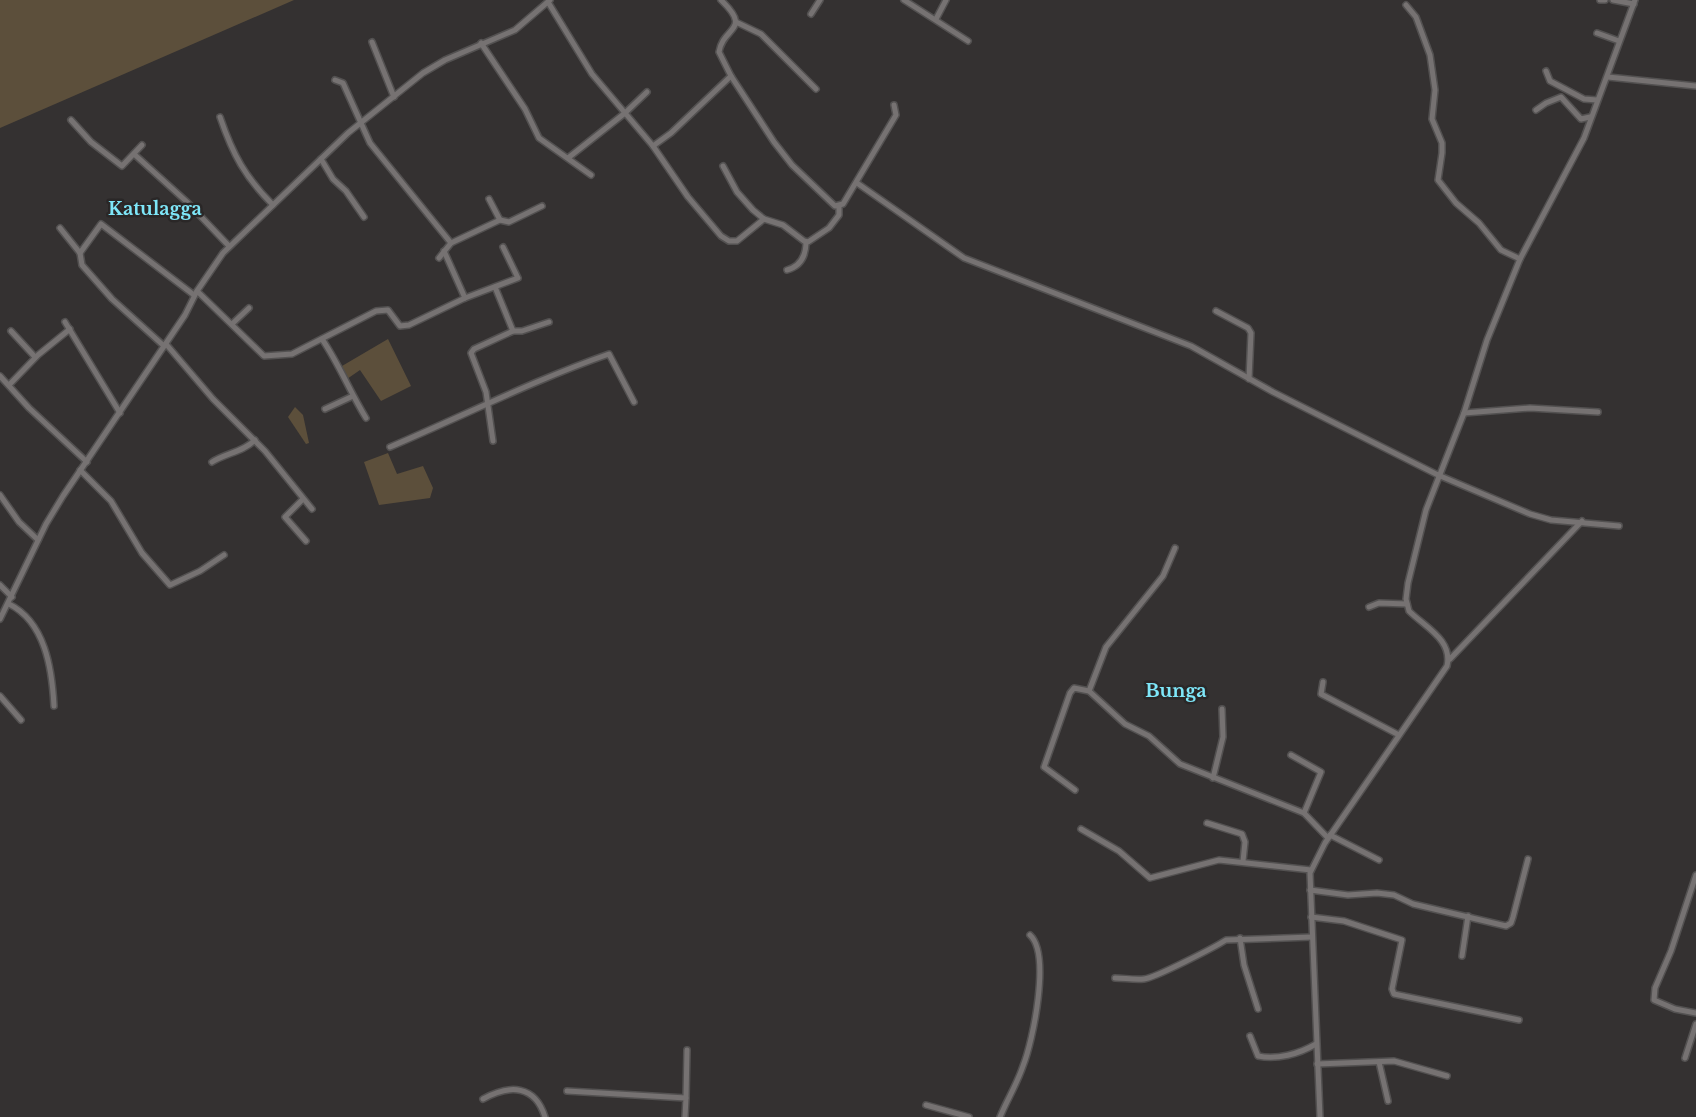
<svg xmlns="http://www.w3.org/2000/svg" width="1696" height="1117" viewBox="0 0 1696 1117" font-family="'Libre Baskerville',serif">
  <style>
    .green { fill: #5c4f3b }
    .lines { fill: none; stroke-linecap: round; stroke-linejoin: round }
    .street-casing { stroke: #535151; stroke-width: 8 }
    .street { stroke: #767272; stroke-width: 5 }
    .labels { text-anchor: middle; stroke-width: 5; stroke-linejoin: round; paint-order: stroke }
    .quarter-label { font-size: 18px; font-weight: bold; fill: #7ee6f8; stroke: #2a2727 }
  </style>
  <rect width="100%" height="100%" fill="#343131"/>
  <g class="green">
    <path d="M 0,0 L 294,0 L 0,128 Z"/>
    <path d="M 388,339 L 411,386 L 381,401 L 360,370 L 347,379 L 342,366 Z"/>
    <path d="M 295,407 L 303,415 L 309,443 L 306,444 L 288,417 Z"/>
    <path d="M 388,453 L 397,474 L 423,466 L 433,488 L 430,498 L 379,505 L 364,462 Z"/>
  </g>
  <g class="lines">
    <defs>
      <g id="street">
        <path d="M 721,0 C 753,31 723,26 719,52 L 731,76 L 774,142 L 792,165 L 835,206 L 843,204 L 896,115 L 894,105"/>
        <path d="M 904,0 L 968,41"/>
        <path d="M 1600,0 L 1605,0"/>
        <path d="M 1613,0 L 1634,4"/>
        <path d="M 548,2 L 592,74 L 653,146 L 688,197 L 721,236 L 729,241 L 737,241 L 764,219"/>
        <path d="M 1406,5 L 1416,17 L 1430,55 L 1435,90 L 1432,119 L 1442,143 L 1442,153 L 1438,180 L 1456,203 L 1479,223 L 1501,250 L 1520,259"/>
        <path d="M 811,14 L 820,0"/>
        <path d="M 936,19 L 946,0"/>
        <path d="M 736,22 L 761,34 L 816,89"/>
        <path d="M 1597,33 L 1619,41"/>
        <path d="M 372,42 L 394,97"/>
        <path d="M 481,43 L 525,109 L 539,138 L 591,175"/>
        <path d="M 1546,71 L 1550,81 L 1584,99 L 1597,100"/>
        <path d="M 1608,77 L 1696,86"/>
        <path d="M 335,80 L 343,83 L 370,143 L 451,243"/>
        <path d="M 1536,110 L 1546,103 L 1561,97 L 1581,119 L 1590,117"/>
        <path d="M 220,117 C 233,155 245,177 273,205"/>
        <path d="M 71,120 L 91,142 L 122,166 L 142,145"/>
        <path d="M 653,146 L 671,133 L 731,76"/>
        <path d="M 134,154 L 187,202 L 229,246"/>
        <path d="M 568,158 L 625,113 L 647,92"/>
        <path d="M 321,159 L 333,179 L 346,191 L 364,217"/>
        <path d="M 723,166 L 737,192 L 753,210 L 764,219 L 783,225 L 804,241 L 808,242 L 829,228 L 839,215 L 839,207"/>
        <path d="M 857,183 L 964,258 L 1191,346 L 1273,392 L 1438,475 L 1530,514 L 1551,520 L 1619,526"/>
        <path d="M 489,199 L 500,220"/>
        <path d="M 60,228 L 80,253 L 82,265 L 112,299 L 164,346"/>
        <path d="M 444,251 L 465,298"/>
        <path d="M 80,253 L 101,224 L 194,295"/>
        <path d="M 439,258 L 451,243 L 500,220 L 509,222 L 542,206"/>
        <path d="M 787,270 C 801,266 806,256 806,242"/>
        <path d="M 495,287 L 513,331"/>
        <path d="M 197,291 L 264,356 L 292,354 L 376,311 L 388,310 L 400,326 L 409,325 L 465,298 L 518,278 L 503,247"/>
        <path d="M 1216,311 L 1248,328 L 1251,333 L 1249,379"/>
        <path d="M 65,322 L 120,413"/>
        <path d="M 232,324 L 249,308"/>
        <path d="M 11,331 L 35,357"/>
        <path d="M 322,339 C 339,364 350,392 366,418"/>
        <path d="M 166,344 L 213,399 L 265,451 L 312,509"/>
        <path d="M 0,376 L 29,408 L 87,462"/>
        <path d="M 9,385 L 38,355 L 70,329"/>
        <path d="M 325,409 L 353,396"/>
        <path d="M 1464,413 L 1530,408 L 1598,412"/>
        <path d="M 493,441 L 486,392 L 471,353 L 474,349 L 513,331 L 522,331 L 549,322"/>
        <path d="M 390,447 C 463,416 534,380 609,354 L 634,402"/>
        <path d="M 212,462 C 226,453 243,452 255,440"/>
        <path d="M 80,470 L 111,501 L 142,553 L 170,585 L 200,571 L 224,555"/>
        <path d="M 0,495 L 19,522 L 38,540"/>
        <path d="M 303,499 L 285,517 L 306,541"/>
        <path d="M 0,585 L 12,597"/>
        <path d="M 9,604 C 45,622 52,668 54,706"/>
        <path d="M 1369,607 L 1379,603 L 1407,604"/>
        <path d="M 0,619 L 46,524 L 63,496 L 185,315 L 197,291 L 223,253 L 348,133 L 423,73 L 445,60 L 515,30 L 550,0"/>
        <path d="M 1450,659 L 1582,521"/>
        <path d="M 1323,682 L 1321,694 L 1399,735"/>
        <path d="M 1089,691 L 1106,647 L 1163,576 L 1175,548"/>
        <path d="M 0,696 L 21,720"/>
        <path d="M 1291,755 L 1321,772 L 1304,813 L 1328,838"/>
        <path d="M 1213,778 L 1223,737 L 1222,709"/>
        <path d="M 1075,790 L 1044,767 L 1070,693 L 1074,688 L 1089,691 L 1125,724 L 1149,736 L 1180,764 L 1304,813"/>
        <path d="M 1207,823 L 1242,834 L 1245,842 L 1243,861"/>
        <path d="M 1081,829 L 1119,851 L 1150,878 L 1219,860 L 1311,870"/>
        <path d="M 1330,835 L 1379,860"/>
        <path d="M 1696,875 L 1671,951 L 1655,988 L 1654,1000 L 1675,1009 L 1696,1013"/>
        <path d="M 1310,890 L 1348,895 L 1377,893 L 1394,895 L 1413,904 L 1506,926 L 1511,923 L 1513,917 L 1528,859"/>
        <path d="M 1311,917 L 1344,921 L 1402,940 L 1392,989 L 1394,994 L 1519,1020"/>
        <path d="M 1240,938 L 1244,965 L 1258,1009"/>
        <path d="M 1462,956 L 1468,916"/>
        <path d="M 1115,978 C 1124,978 1134,980 1144,979 C 1155,978 1215,947 1226,940 L 1312,937"/>
        <path d="M 1250,1036 L 1258,1056 C 1277,1060 1299,1054 1316,1044"/>
        <path d="M 1685,1058 L 1696,1024"/>
        <path d="M 1379,1062 L 1388,1101"/>
        <path d="M 1317,1064 L 1394,1061 L 1447,1076"/>
        <path d="M 567,1091 L 686,1098 L 685,1117"/>
        <path d="M 686,1098 L 687,1050"/>
        <path d="M 483,1099 C 510,1084 535,1085 545,1117"/>
        <path d="M 926,1105 L 969,1117"/>
        <path d="M 1000,1117 C 1007,1100 1017,1084 1023,1066 C 1033,1041 1051,954 1030,935"/>
        <path d="M 1320,1117 L 1310,873 L 1325,843 L 1447,666 C 1453,640 1425,627 1409,611 L 1406,599 L 1408,583 L 1426,510 L 1464,413 L 1487,340 L 1520,259 L 1584,138 L 1635,0"/>
      </g>
    </defs>
    <use href="#street" class="street-casing"/>
    <use href="#street" class="street"/>
  </g>
  <g class="labels">
    <g class="quarter-label">
      <text x="155" y="215">Katulagga</text>
      <text x="1176" y="697">Bunga</text>
    </g>
  </g>
</svg>
